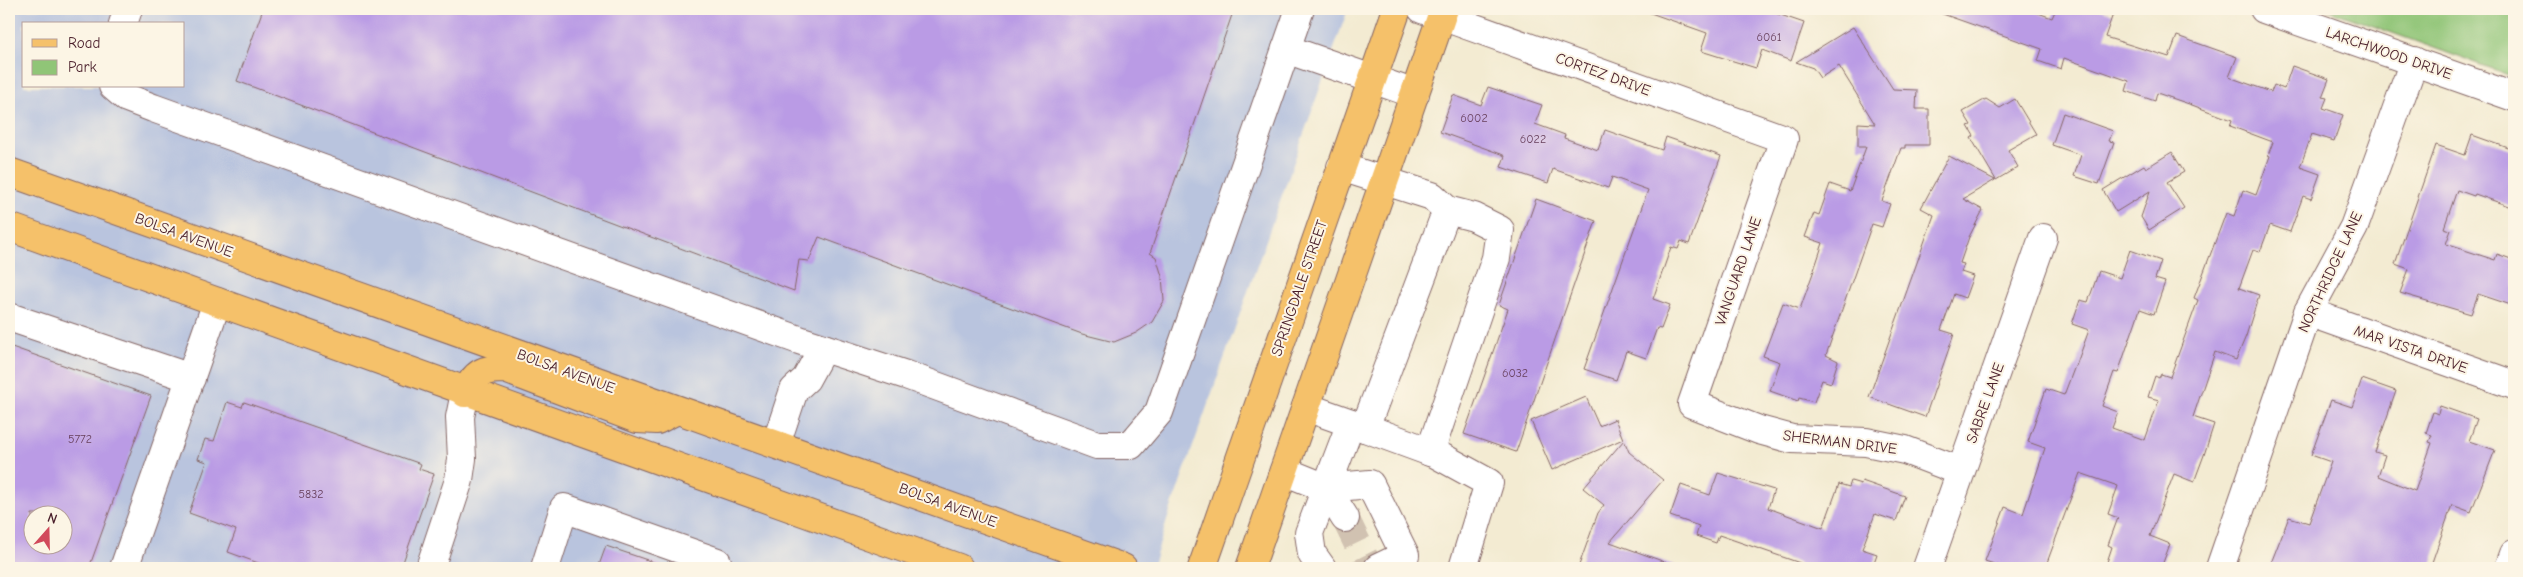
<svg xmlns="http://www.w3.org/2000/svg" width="2523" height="577" viewBox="0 0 2523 577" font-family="'Comic Neue',sans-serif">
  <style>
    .industrial { fill: #b9c4de; fill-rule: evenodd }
    .green { fill: #90c577; stroke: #6d7251 }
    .building { fill: #ba9be5; fill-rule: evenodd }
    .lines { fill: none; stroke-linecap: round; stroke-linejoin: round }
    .minor-tunnel { stroke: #d1c2b1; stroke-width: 28; stroke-dasharray: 28 14; stroke-linecap: butt }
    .minor-casing { stroke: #856665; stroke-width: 30 }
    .major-casing { stroke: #856665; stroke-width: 30 }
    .minor { stroke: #fff; stroke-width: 28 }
    .major { stroke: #f5c16b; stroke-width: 28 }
    .labels { text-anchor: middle; stroke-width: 4; stroke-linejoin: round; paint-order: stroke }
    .number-label { font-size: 12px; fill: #663e5a }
    .street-label { font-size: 15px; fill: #4a1f2b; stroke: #fcf5e5 }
  </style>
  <rect width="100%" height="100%" fill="#fcf5e5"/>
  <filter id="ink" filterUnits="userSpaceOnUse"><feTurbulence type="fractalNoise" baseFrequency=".02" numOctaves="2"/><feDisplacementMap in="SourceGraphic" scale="10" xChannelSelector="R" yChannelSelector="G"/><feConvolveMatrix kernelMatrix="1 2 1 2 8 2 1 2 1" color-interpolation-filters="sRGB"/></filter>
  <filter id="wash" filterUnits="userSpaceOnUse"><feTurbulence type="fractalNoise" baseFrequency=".0096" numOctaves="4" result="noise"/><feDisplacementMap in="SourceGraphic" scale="20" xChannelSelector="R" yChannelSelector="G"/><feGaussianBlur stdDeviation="1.12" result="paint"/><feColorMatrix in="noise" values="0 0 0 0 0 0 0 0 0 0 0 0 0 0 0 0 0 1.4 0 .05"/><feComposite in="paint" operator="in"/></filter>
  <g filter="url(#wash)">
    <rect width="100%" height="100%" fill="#f3ebd2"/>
    <path class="industrial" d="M 9,9 L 1348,9 L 1169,514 L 1152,568 L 9,568 ZM 24,24 L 184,24 L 184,86 L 24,86 ZM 32,514 L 62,514 L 62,544 L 32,544 Z"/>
    <path class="green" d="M 2326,9 L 2514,9 L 2514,77 Z"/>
    <g id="blocks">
      <g class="building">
        <path d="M 263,9 L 1234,9 L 1150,253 L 1156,257 L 1162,276 L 1164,301 L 1152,322 L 1136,333 L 1114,342 L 1082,334 L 819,237 L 809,261 L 799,260 L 794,291 L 237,81 Z"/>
        <path d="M 1646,9 L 1763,9 L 1804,23 L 1791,61 L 1762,50 L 1756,68 L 1701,51 L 1707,33 L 1645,11 Z"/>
        <path d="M 1937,9 L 2027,9 L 2052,18 L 2056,9 L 2098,9 L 2113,14 L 2105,37 L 2169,57 L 2177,36 L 2237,57 L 2229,77 L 2271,92 L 2274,85 L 2284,89 L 2292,66 L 2329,79 L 2322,97 L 2327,98 L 2323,108 L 2343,115 L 2334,141 L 2312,134 L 2300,167 L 2320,174 L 2311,199 L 2303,196 L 2290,232 L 2270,225 L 2260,252 L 2253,250 L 2239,288 L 2259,295 L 2246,336 L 2236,360 L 2215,352 L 2193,417 L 2214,424 L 2204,455 L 2194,482 L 2174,474 L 2150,536 L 2170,544 L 2161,568 L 2105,568 L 2112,547 L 2108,545 L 2118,518 L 2108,514 L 2118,486 L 2080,473 L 2045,568 L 2006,568 L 1985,561 L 2005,507 L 2023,514 L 2045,448 L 2028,442 L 2046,389 L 2064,395 L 2075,366 L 2076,366 L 2089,330 L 2072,324 L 2080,300 L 2088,302 L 2099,271 L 2120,278 L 2130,250 L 2161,261 L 2155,279 L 2165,282 L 2154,314 L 2140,309 L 2118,373 L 2114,372 L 2102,406 L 2118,412 L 2112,428 L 2145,440 L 2159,400 L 2148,397 L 2155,376 L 2159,378 L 2161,374 L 2170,377 L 2198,300 L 2194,298 L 2226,213 L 2234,216 L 2243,190 L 2256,195 L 2270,156 L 2268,155 L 2273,142 L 2230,126 L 2232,120 L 2192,105 L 2157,93 L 2155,101 L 2126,91 L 2129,81 L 2064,58 L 2061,69 L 2038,61 L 2042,49 L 1937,12 Z"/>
        <path d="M 1853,27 L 1893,89 L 1917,90 L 1916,109 L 1929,109 L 1929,145 L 1905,145 L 1905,148 L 1901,148 L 1882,201 L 1890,204 L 1882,227 L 1872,224 L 1826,355 L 1838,361 L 1831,383 L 1822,380 L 1814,402 L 1799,398 L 1798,401 L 1770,391 L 1780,362 L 1763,356 L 1783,303 L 1800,309 L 1813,273 L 1823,243 L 1805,237 L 1814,213 L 1819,215 L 1830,184 L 1850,191 L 1866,147 L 1858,147 L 1858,123 L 1875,124 L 1839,66 L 1820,78 L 1813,68 L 1796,62 Z"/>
        <path d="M 1488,87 L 1542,105 L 1535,124 L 1565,135 L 1564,138 L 1598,150 L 1605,130 L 1662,150 L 1666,137 L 1721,156 L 1689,244 L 1681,241 L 1678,249 L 1671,247 L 1653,299 L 1670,305 L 1661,329 L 1657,328 L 1646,358 L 1626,351 L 1616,380 L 1584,369 L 1648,190 L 1612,177 L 1608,188 L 1553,169 L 1548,183 L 1501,167 L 1505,156 L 1501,154 L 1440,132 L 1453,95 L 1481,105 Z"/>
        <path d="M 1986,99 L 2000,108 L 2015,99 L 2036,134 L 2008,150 L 2018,167 L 1996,180 L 1971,138 L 1974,136 L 1968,126 L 1971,125 L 1963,112 Z"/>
        <path d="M 2063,113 L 2113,131 L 2109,141 L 2114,142 L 2099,184 L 2074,176 L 2081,155 L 2052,145 Z"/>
        <path d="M 2472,135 L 2514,150 L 2514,208 L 2475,194 L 2474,196 L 2457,190 L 2444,228 L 2451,230 L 2446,244 L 2495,260 L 2497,254 L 2514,260 L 2514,306 L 2478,294 L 2471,314 L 2400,293 L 2409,269 L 2395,264 L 2436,145 L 2465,155 Z"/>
        <path d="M 2172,152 L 2184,172 L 2167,182 L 2184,208 L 2149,230 L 2141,217 L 2150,191 L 2116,212 L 2103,190 L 2144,165 L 2146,168 Z"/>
        <path d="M 1949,156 L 1995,180 L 1963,199 L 1983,210 L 1969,237 L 1960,263 L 1964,264 L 1961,272 L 1973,276 L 1965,298 L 1954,294 L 1941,330 L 1954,334 L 1925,417 L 1869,397 L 1934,215 L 1921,208 Z"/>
        <path d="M 1536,199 L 1596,221 L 1516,452 L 1464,434 L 1508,309 L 1499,305 Z"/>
        <path d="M 9,346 L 151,396 L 89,568 L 9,568 ZM 32,514 L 62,514 L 62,544 L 32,544 Z"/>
        <path d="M 2362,379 L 2396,391 L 2375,452 L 2385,455 L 2378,476 L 2415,491 L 2432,443 L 2429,442 L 2432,435 L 2426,433 L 2433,412 L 2438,414 L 2440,406 L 2477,419 L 2469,441 L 2495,450 L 2471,512 L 2452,505 L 2430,568 L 2269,568 L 2289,517 L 2309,523 L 2331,462 L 2311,455 L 2331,400 L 2352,407 Z"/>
        <path d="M 1586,397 L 1599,426 L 1615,419 L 1623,439 L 1552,470 L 1531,421 Z"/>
        <path d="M 227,402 L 242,407 L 244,402 L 421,464 L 419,469 L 434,474 L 401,568 L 259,568 L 261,564 L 228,552 L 236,530 L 189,513 L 207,462 L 198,459 L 205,439 L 214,441 Z"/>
        <path d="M 1624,440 L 1629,452 L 1663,480 L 1610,542 L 1676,566 L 1675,568 L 1578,568 L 1598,513 L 1604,505 L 1583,488 Z"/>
        <path d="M 1718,473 L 1774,490 L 1768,508 L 1823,528 L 1839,484 L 1849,487 L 1851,481 L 1861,484 L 1862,481 L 1905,496 L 1896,521 L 1875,514 L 1862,549 L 1877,554 L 1872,568 L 1798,568 L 1800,563 L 1719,535 L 1716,543 L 1696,536 L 1699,526 L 1670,516 L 1681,485 L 1710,495 Z"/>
        <path d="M 606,546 L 662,565 L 662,568 L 598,568 Z"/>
      </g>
    </g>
  </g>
  <g filter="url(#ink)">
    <use href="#blocks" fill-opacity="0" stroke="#856665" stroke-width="1"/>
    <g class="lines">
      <path class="minor-tunnel" d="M 1345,518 L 1366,561"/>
      <defs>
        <g id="minor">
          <path d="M 1422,9 L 1784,139 L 1692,404 L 1759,430 L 1792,439 L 1866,442 L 1905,450 L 1960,471"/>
          <path d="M 2264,9 L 2514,97"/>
          <path d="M 123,24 L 128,9"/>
          <path d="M 1286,49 L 1415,94"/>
          <path d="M 113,86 L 127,98 L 153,108 L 799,340 L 906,375 L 1097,445 L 1131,445 L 1159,412 L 1300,9"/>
          <path d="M 1341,167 L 1432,196 L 1447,210 L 1474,217 L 1500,230 L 1496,258 L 1430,452"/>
          <path d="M 1447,210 L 1365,428 L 1436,454 L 1489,483 L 1463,568"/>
          <path d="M 2308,312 L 2514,385"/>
          <path d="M 9,317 L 191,378"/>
          <path d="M 1306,407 L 1365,428"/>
          <path d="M 776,444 L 794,390 L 806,379 L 823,348"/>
          <path d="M 1284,471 L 1326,488 L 1370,484 L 1405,555 L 1378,568"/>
          <path d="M 1326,488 L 1345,518"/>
          <path d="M 124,568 L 217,302"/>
          <path d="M 430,568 L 459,480 L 462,459 L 460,417 L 465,393"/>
          <path d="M 545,568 L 564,508 L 717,562"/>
          <path d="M 1322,568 L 1312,554 L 1309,533 L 1351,423"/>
          <path d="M 1927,568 L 2043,238"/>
          <path d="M 2220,568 L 2308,312 L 2354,227 L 2414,61"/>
          <path d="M 2509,568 L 2514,554"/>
        </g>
        <g id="major">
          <path d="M 9,172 L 1123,568"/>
          <path d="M 9,227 L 959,568"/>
          <path d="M 465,393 C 477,372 481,369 505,369 L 637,419 L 657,420 L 677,410"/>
          <path d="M 1202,568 L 1397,9"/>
          <path d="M 1250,568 L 1444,9"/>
        </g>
      </defs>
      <use href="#minor" class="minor-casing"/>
      <use href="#major" class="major-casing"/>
      <use href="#minor" class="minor"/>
      <use href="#major" class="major"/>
    </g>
  </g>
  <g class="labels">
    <g class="number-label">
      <text x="1769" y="41">6061</text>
      <text x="1474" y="122">6002</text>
      <text x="1533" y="143">6022</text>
      <text x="1515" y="377">6032</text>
      <text x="80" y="443">5772</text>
      <text x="311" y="498">5832</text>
    </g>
    <g class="street-label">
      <text transform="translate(2389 53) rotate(19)" y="5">LARCHWOOD DRIVE</text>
      <text transform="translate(1603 74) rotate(20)" y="5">CORTEZ DRIVE</text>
      <text transform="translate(184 235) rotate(20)" y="5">BOLSA AVENUE</text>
      <text transform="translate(1738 271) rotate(-71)" y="5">VANGUARD LANE</text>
      <text transform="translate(2330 272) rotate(-65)" y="5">NORTHRIDGE LANE</text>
      <text transform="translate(1299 288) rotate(-71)" y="5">SPRINGDALE STREET</text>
      <text transform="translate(2411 349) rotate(19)" y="5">MAR VISTA DRIVE</text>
      <text transform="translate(566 371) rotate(20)" y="5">BOLSA AVENUE</text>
      <text transform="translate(1985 403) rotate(-70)" y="5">SABRE LANE</text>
      <text transform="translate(1840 442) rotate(7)" y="5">SHERMAN DRIVE</text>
      <text transform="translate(948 505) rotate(20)" y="5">BOLSA AVENUE</text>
    </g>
  </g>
  <rect width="2523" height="577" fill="none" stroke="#fcf5e5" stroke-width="30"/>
  <rect x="22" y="22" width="162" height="65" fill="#fcf5e5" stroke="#b59f9b"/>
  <rect x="32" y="39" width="25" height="8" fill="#f5c16b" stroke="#b59f9b"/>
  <text x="68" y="48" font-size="15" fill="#4a1f2b">Road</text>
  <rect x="32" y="60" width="25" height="15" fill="#90c577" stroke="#b59f9b"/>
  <text x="68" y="72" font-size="15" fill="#4a1f2b">Park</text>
  <g transform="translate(48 530) rotate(20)"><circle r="24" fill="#fcf5e5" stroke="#b59f9b"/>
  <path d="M0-4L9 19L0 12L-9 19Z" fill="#d1495b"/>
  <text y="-8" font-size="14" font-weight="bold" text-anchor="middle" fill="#4a1f2b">N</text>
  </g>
</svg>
